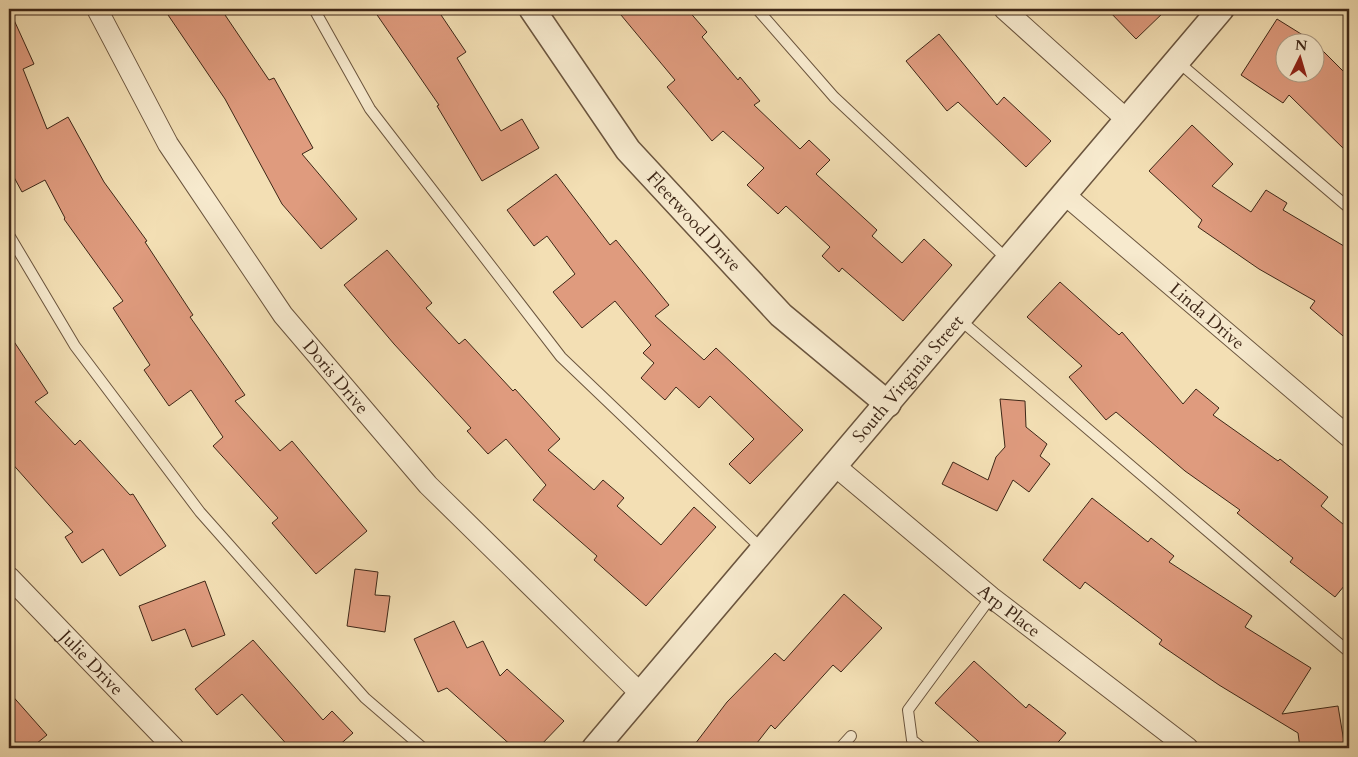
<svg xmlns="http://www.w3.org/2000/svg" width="1358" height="757" viewBox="0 0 1358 757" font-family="Cardo,serif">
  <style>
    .building { fill: #df9b7e; stroke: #3e2717 }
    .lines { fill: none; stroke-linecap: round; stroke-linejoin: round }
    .service-casing { stroke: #6b553e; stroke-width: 12 }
    .minor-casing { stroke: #6b553e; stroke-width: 22 }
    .tertiary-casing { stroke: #6b553e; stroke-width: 28 }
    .service { stroke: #f7eace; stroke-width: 10 }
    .minor { stroke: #f7eace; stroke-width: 20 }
    .tertiary { stroke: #f7eace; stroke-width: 25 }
    .labels { text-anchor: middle; stroke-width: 5; stroke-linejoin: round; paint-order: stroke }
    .street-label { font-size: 18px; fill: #3e2717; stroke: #f7eace }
  </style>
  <rect width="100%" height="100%" fill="#f3dfb4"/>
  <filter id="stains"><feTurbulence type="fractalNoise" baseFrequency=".004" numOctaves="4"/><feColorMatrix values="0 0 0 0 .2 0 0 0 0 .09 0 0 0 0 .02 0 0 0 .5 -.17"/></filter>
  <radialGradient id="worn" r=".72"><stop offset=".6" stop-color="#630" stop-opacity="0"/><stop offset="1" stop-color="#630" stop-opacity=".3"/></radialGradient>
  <g class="building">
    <path d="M 9,9 L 34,64 L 23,69 L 47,129 L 68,117 L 104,182 L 147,241 L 145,242 L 193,315 L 190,317 L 245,395 L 235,401 L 280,451 L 292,441 L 367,531 L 316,574 L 272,523 L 278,518 L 213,446 L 223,437 L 191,390 L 169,406 L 144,370 L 150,365 L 113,308 L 123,301 L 64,219 L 65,218 L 45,180 L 22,192 L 9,168 Z"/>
    <path d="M 164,9 L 221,9 L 269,80 L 274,78 L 313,148 L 302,154 L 357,219 L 321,249 L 282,204 L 225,99 Z"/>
    <path d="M 373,9 L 437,9 L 466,52 L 457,58 L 501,131 L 522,119 L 539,148 L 482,181 L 437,106 L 439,105 Z"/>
    <path d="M 616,9 L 687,9 L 707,32 L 702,37 L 738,80 L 740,77 L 760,101 L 754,105 L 800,149 L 809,140 L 830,160 L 816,174 L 877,230 L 872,236 L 902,263 L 924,239 L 952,265 L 903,321 L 842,268 L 839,272 L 822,256 L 830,247 L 786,206 L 778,214 L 747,185 L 764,168 L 723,131 L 712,141 L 667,87 L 675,80 Z"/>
    <path d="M 1107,9 L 1167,9 L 1136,39 Z"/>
    <path d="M 1277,19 L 1314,42 L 1286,42 L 1286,72 L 1316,72 L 1316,44 L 1349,77 L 1349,154 L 1289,95 L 1283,103 L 1241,75 Z"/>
    <path d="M 939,34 L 997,105 L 1004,97 L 1051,141 L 1026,167 L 958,102 L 947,111 L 906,61 Z"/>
    <path d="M 1192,125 L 1233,164 L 1212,186 L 1251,212 L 1266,190 L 1287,203 L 1283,210 L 1349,249 L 1349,341 L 1310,308 L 1315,301 L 1259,269 L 1198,227 L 1202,220 L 1149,171 Z"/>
    <path d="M 556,174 L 610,245 L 616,240 L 669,305 L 655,316 L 704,360 L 716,348 L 803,430 L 750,484 L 729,464 L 754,439 L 710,396 L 699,408 L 676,387 L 665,400 L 641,378 L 654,363 L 643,353 L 651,345 L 615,301 L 582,328 L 553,292 L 575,274 L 547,236 L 534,246 L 507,210 Z"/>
    <path d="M 387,250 L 432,303 L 426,308 L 459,344 L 465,339 L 513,391 L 515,389 L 560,439 L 548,450 L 594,490 L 603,480 L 624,498 L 617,506 L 661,545 L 694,507 L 716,527 L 646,606 L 594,560 L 597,556 L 533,500 L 546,485 L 506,439 L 488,454 L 467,431 L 471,428 L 394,344 L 344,285 Z"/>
    <path d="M 1060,282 L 1119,335 L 1122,332 L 1183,404 L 1196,389 L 1219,408 L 1213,415 L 1278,461 L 1280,459 L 1328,497 L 1321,506 L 1349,529 L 1349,580 L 1335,597 L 1290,562 L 1293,558 L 1237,513 L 1240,510 L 1185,471 L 1116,412 L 1106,420 L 1069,377 L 1082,366 L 1027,317 Z"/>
    <path d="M 9,334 L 48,393 L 35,402 L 75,445 L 80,440 L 130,495 L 133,494 L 166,546 L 120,576 L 103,549 L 82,563 L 65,537 L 73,532 L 9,460 Z"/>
    <path d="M 1000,399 L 1025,401 L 1026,427 L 1047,444 L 1040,456 L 1050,464 L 1029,492 L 1013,480 L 997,511 L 942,484 L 953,462 L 988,480 L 996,457 L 1005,447 Z"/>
    <path d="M 1092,498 L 1148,542 L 1151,538 L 1174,556 L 1169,562 L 1252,616 L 1245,627 L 1311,668 L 1282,714 L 1338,706 L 1345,748 L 1300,748 L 1298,733 L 1219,685 L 1159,644 L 1162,640 L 1085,582 L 1080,589 L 1043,560 Z"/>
    <path d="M 355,569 L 378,572 L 375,595 L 390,596 L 385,632 L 347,626 Z"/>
    <path d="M 205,581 L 225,635 L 192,647 L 185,629 L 152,641 L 139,606 Z"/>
    <path d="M 844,594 L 882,628 L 841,672 L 833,665 L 775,729 L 771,725 L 753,748 L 692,748 L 727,702 L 775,653 L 784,661 Z"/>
    <path d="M 454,621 L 467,648 L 483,641 L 500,676 L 507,669 L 564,721 L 538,748 L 514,748 L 447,688 L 438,692 L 414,639 Z"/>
    <path d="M 253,640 L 323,720 L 332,711 L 353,733 L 336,748 L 290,748 L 242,694 L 217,715 L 195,689 Z"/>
    <path d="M 974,661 L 1026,708 L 1029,704 L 1066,733 L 1053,748 L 986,748 L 935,703 Z"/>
    <path d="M 9,692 L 47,735 L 31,748 L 9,748 Z"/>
  </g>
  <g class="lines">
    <defs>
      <g id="service">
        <path d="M 314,9 L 370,109 L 561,357 L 763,550"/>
        <path d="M 757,9 L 834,97 L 1008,260"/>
        <path d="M 1177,61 L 1349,208"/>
        <path d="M 9,235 L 75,346 L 200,512 L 365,698 L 423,748"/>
        <path d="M 959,319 L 1349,652"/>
        <path d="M 840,748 L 851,736"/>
        <path d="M 922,748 L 912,740 L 908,710 L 991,597"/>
      </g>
      <g id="minor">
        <path id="s1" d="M 97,9 L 168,144 L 283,315 L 428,485 L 641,694"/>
        <path d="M 1004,9 L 1126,119"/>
        <path id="s2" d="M 1064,194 L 1349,437"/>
        <path id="s3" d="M 834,465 L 991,597 L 1188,748"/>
        <path id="s4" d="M 9,577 L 174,748"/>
      </g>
      <g id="tertiary">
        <path id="s5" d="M 532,9 L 628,150 L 781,315 L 888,404"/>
        <path id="s6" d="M 595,748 L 1221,9"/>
      </g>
    </defs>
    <use href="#service" class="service-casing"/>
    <use href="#minor" class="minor-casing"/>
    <use href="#tertiary" class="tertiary-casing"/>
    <use href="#service" class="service"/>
    <use href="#minor" class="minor"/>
    <use href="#tertiary" class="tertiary"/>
  </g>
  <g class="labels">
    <g class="street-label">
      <text dy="6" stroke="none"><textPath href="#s5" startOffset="268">Fleetwood Drive</textPath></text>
      <text dy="6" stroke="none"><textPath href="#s2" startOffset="188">Linda Drive</textPath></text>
      <text dy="6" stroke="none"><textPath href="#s1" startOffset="440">Doris Drive</textPath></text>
      <text dy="6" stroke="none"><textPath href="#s6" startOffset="484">South Virginia Street</textPath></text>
      <text dy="6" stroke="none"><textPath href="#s3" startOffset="228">Arp Place</textPath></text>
      <text dy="6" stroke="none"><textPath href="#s4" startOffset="119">Julie Drive</textPath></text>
    </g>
  </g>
  <rect width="1358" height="757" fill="none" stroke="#f3dfb4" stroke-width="30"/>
  <rect x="10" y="10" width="1338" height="737" fill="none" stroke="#3e2717" stroke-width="2.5"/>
  <rect x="15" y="15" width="1328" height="727" fill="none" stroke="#3e2717"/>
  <g transform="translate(1300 58) rotate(5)"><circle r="24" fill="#f7eace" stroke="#ad9c85"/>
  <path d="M0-4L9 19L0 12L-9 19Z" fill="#8f2418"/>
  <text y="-8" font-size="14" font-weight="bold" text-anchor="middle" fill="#3e2717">N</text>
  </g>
  <rect width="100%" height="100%" filter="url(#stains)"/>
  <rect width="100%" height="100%" fill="url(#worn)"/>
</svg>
